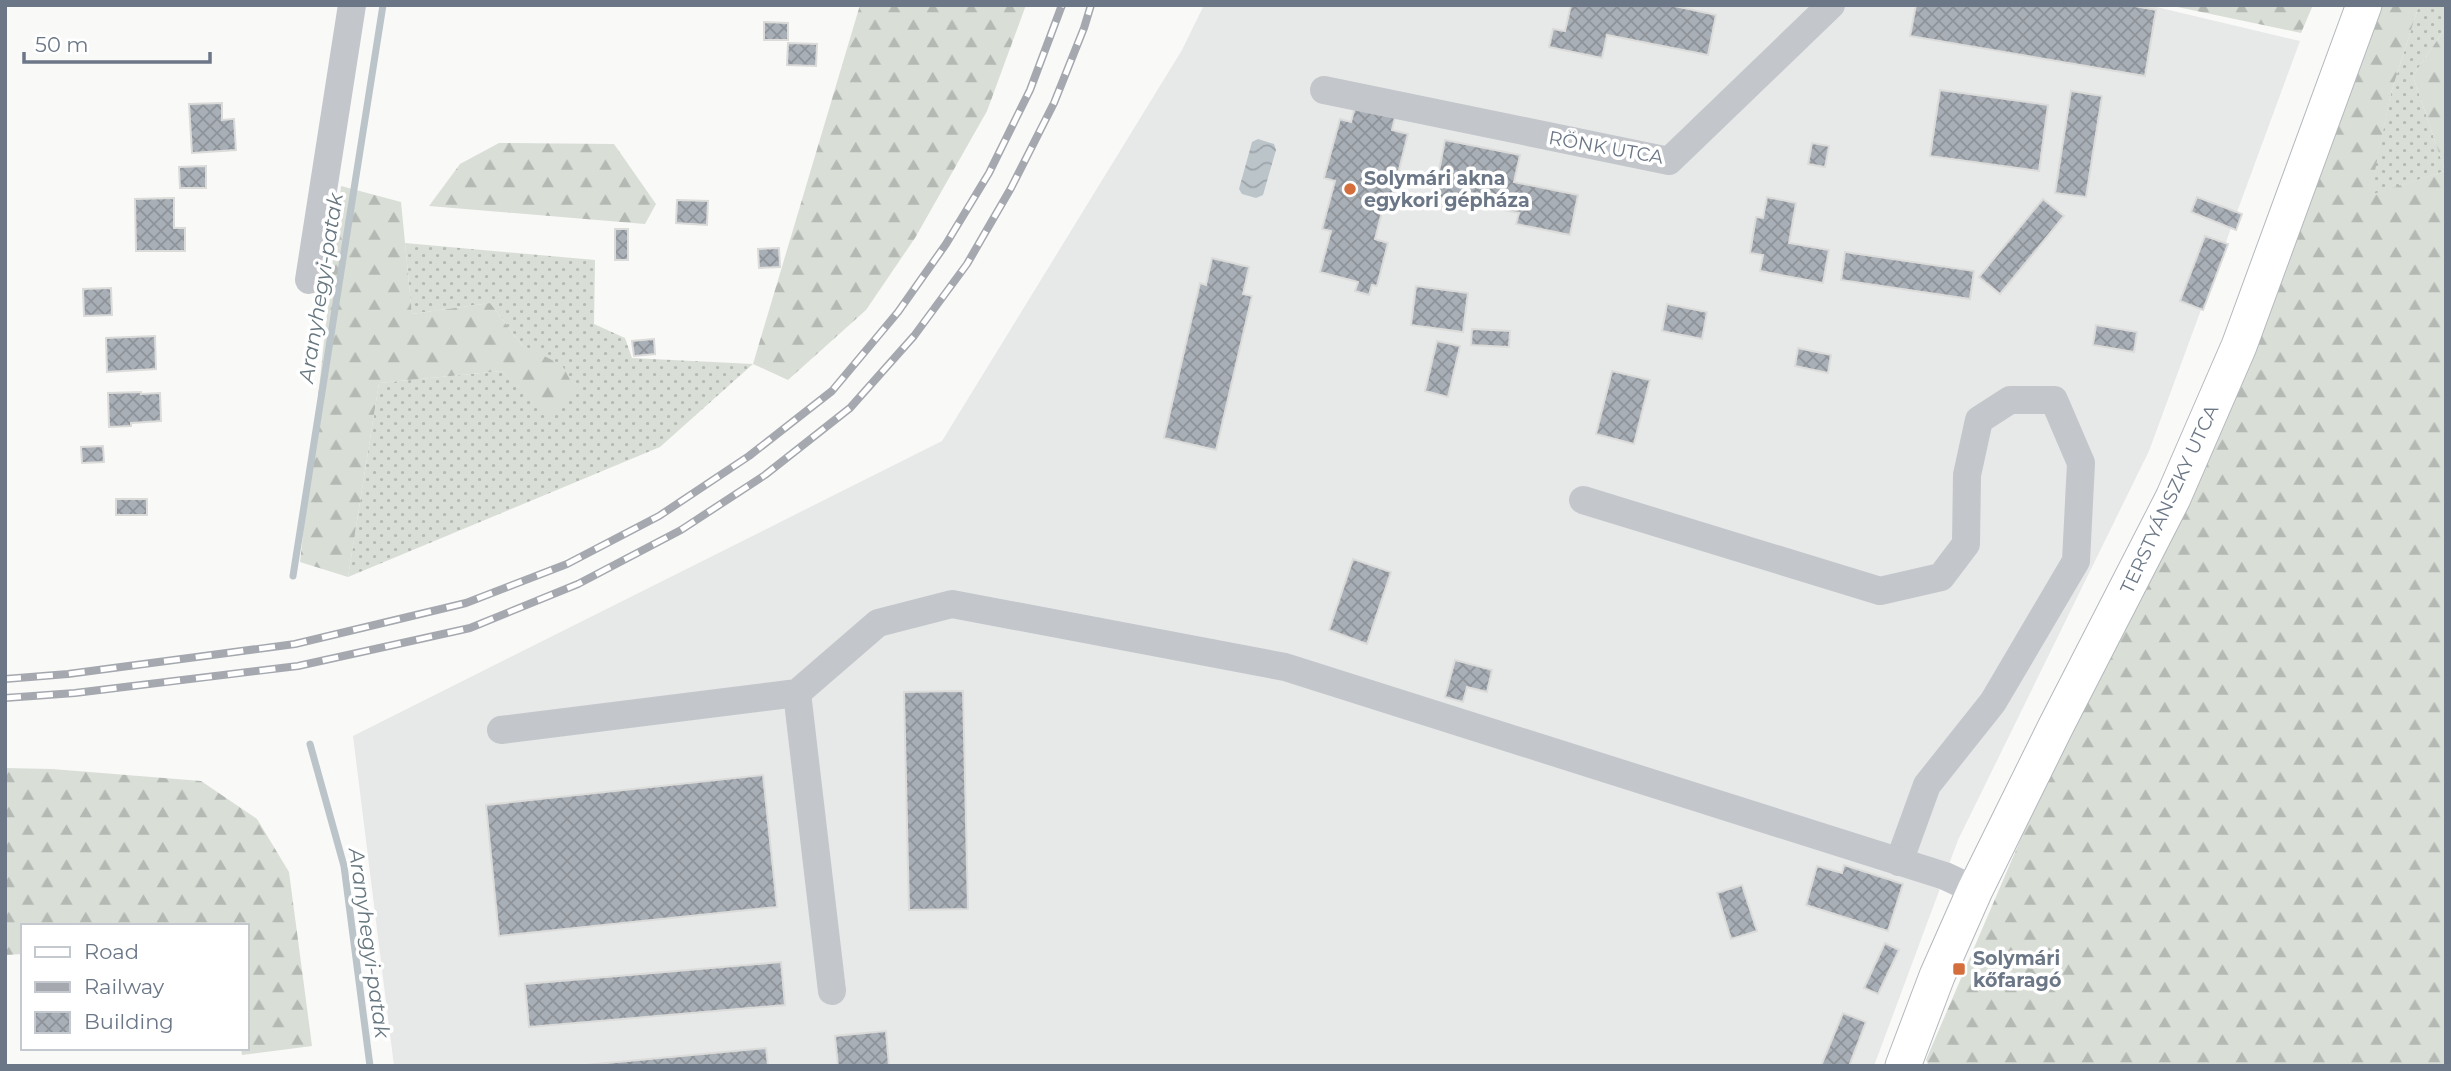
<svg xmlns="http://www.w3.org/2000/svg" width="2451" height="1071" viewBox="0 0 2451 1071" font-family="Montserrat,sans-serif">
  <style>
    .built { fill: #e7e8e8 }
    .grass { fill: url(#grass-dots) }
    .forest { fill: url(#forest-firs) }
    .water { fill: url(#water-waves) }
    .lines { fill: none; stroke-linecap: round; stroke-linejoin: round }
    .stream { stroke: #bbc4c9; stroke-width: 7 }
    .building { fill: url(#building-cross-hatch); stroke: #dbdbda; stroke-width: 2 }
    .major-casing { stroke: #b4b8bd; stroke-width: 37 }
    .minor { stroke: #c3c6ca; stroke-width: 28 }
    .major { stroke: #fff; stroke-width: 35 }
    .rail-casing { stroke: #a5a9af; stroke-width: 8 }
    .rail { stroke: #fff; stroke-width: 5; stroke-dasharray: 16; stroke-linecap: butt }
    .poi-dot { fill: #d46e3d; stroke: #fff; stroke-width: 2.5 }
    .labels { text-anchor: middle; stroke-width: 7; stroke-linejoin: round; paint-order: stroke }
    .street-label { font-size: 19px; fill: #6b7786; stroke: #fff }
    .poi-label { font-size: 19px; font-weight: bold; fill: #6b7786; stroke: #fff; text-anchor: start }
    .water-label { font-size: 21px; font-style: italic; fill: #677780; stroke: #fff }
  </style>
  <defs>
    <pattern id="grass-dots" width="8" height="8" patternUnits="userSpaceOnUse" patternTransform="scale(1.75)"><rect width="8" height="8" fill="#d9ded7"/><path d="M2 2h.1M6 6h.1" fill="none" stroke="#b4b9b4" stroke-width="1.8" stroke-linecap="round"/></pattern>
    <pattern id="forest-firs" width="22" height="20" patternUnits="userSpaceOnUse" patternTransform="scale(1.75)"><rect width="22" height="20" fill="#d9ded7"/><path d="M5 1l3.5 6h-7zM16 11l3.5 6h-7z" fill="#b4b9b4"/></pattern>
    <pattern id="water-waves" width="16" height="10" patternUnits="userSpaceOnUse" patternTransform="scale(1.75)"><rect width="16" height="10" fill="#bbc4c9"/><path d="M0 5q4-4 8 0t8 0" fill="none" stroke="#9ca4a9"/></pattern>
    <pattern id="building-cross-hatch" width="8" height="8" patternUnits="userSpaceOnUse" patternTransform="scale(1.75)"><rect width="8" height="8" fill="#a9afb6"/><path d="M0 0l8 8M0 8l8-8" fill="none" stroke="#8e939a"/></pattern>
  </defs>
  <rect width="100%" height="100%" fill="#f9f9f8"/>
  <path class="built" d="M 1204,5 L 2148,5 L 2300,41 L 2149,451 L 1958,840 L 1874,1066 L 394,1066 L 353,736 L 942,441 L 1182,50 Z"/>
  <g class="grass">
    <path d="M 2419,5 L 2446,5 L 2446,27 L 2413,76 L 2445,171 L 2369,196 L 2391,93 Z"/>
    <path d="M 405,243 L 595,260 L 594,324 L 625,338 L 632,358 L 753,364 L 660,447 L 348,577 L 379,383 L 502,371 L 548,414 L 561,366 L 522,345 L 490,303 L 412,314 Z"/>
  </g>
  <g class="forest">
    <path d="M 860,5 L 1026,5 L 987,111 L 915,238 L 866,310 L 788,380 L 753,364 Z"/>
    <path d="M 2168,5 L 2313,5 L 2301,33 Z"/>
    <path d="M 2378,5 L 2419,5 L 2391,93 L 2370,195 L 2445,171 L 2413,76 L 2446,27 L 2446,1066 L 1929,1066 L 1926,1060 Z"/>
    <path d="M 499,143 L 614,144 L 656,204 L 645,224 L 429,206 L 460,164 Z"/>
    <path d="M 341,186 L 401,202 L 412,314 L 490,303 L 522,345 L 562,365 L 576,391 L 548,415 L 502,371 L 379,383 L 348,577 L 300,562 Z"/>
    <path d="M 5,768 L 52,769 L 201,781 L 257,819 L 289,872 L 312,1046 L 242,1055 L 241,1048 L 247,1048 L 247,926 L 23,926 L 23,954 L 5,955 Z"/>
  </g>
  <path class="water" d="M 1258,139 L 1274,144 L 1276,150 L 1263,195 L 1256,198 L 1242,194 L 1239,189 L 1252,142 Z"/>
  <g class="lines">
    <g class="stream">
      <path d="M 293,576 L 383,5"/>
      <path d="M 310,744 L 344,866 L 370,1066"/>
    </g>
  </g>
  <g class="building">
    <path d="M 1571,5 L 1670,5 L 1716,15 L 1708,55 L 1607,35 L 1602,58 L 1549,47 L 1553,29 L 1565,31 Z"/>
    <path d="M 1916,5 L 2129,5 L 2156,10 L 2145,76 L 1910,36 Z"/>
    <path d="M 764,22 L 788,23 L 788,40 L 764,40 Z"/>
    <path d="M 788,43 L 817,44 L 816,66 L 787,65 Z"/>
    <path d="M 1940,90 L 2048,105 L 2039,171 L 1930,156 Z"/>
    <path d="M 2071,91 L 2102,96 L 2086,197 L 2055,193 Z"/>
    <path d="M 222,103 L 222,120 L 234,119 L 236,150 L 192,153 L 189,104 Z"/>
    <path d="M 1355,107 L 1395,117 L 1392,130 L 1408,134 L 1392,197 L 1386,196 L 1375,239 L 1388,243 L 1377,286 L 1372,285 L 1369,295 L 1355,291 L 1358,282 L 1320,272 L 1331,231 L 1322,229 L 1335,181 L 1324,178 L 1340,119 L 1351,122 Z"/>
    <path d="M 1445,140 L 1520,155 L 1514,182 L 1578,195 L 1570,235 L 1516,224 L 1519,213 L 1434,197 Z"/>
    <path d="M 1812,143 L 1829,146 L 1825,167 L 1808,164 Z"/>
    <path d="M 206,166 L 206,188 L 180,188 L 179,167 Z"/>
    <path d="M 1767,197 L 1796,203 L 1789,243 L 1829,250 L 1823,283 L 1760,271 L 1763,255 L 1750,253 L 1756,217 L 1763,218 Z"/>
    <path d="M 2197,197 L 2242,214 L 2236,230 L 2191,212 Z"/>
    <path d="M 174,198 L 174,228 L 185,228 L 185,251 L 136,251 L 135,199 Z"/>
    <path d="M 2043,199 L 2064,216 L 2000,294 L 1979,277 Z"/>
    <path d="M 677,200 L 708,201 L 707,225 L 676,223 Z"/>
    <rect x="615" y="229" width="13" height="31"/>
    <path d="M 2205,236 L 2228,244 L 2203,310 L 2180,301 Z"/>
    <path d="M 779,248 L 780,267 L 759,268 L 758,249 Z"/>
    <path d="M 1845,252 L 1974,271 L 1970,299 L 1841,280 Z"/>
    <path d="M 1212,258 L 1249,267 L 1243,294 L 1252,296 L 1216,450 L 1164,438 L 1200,283 L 1206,285 Z"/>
    <path d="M 1416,286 L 1468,293 L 1463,332 L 1411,325 Z"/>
    <path d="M 111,288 L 112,315 L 84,316 L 83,289 Z"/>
    <path d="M 1667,304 L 1707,312 L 1702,339 L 1662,331 Z"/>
    <path d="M 2096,325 L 2137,332 L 2134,352 L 2093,345 Z"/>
    <path d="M 1472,329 L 1510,331 L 1509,347 L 1471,345 Z"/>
    <path d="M 155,336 L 156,369 L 107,372 L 106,338 Z"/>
    <path d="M 654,339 L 655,354 L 634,356 L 632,341 Z"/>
    <path d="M 1437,341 L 1460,346 L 1448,397 L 1425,391 Z"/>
    <path d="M 1798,348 L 1831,355 L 1828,373 L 1795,366 Z"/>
    <path d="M 1612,371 L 1650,380 L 1634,444 L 1596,434 Z"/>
    <path d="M 141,392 L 141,394 L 160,393 L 161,421 L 131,423 L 131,426 L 109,427 L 108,393 Z"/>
    <path d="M 103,446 L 104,462 L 82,463 L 81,447 Z"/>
    <rect x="116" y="499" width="31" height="16"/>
    <path d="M 1353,559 L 1391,572 L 1367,644 L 1329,630 Z"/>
    <path d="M 1455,660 L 1492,670 L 1487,692 L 1467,687 L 1463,702 L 1445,697 Z"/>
    <path d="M 963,691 L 968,909 L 909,910 L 904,692 Z"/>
    <path d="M 763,775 L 777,907 L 499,936 L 486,805 Z"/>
    <path d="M 1844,865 L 1903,884 L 1888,931 L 1806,905 L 1817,866 L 1842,873 Z"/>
    <path d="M 1742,885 L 1757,931 L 1731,939 L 1717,893 Z"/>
    <path d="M 1885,943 L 1899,950 L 1878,994 L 1864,988 Z"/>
    <path d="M 781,962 L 785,1005 L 529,1027 L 525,984 Z"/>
    <path d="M 1843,1013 L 1866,1022 L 1849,1066 L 1821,1066 Z"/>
    <path d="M 886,1031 L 889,1066 L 838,1066 L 835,1036 Z"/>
    <path d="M 766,1048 L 768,1066 L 575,1066 Z"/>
  </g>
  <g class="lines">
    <defs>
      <path id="major" d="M 1903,1066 L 1937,976 L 1975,890 L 2056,726 L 2173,498 L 2239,346 L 2364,5"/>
    </defs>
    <use href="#major" class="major-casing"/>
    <g class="minor">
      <path d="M 1324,90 L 1669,161 L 1831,5"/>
      <path d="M 309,280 L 352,5"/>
      <path d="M 1583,500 L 1880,591 L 1941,577 L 1966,544 L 1967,475 L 1979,420 L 2010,400 L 2054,400 L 2081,463 L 2076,561 L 1993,702 L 1927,785 L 1899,862"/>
      <path d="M 797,693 L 832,991"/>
      <path d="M 501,730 L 797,693 L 878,623 L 952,604 L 1285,667 L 1945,876 L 1975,890"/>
    </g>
    <use href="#major" class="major"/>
    <defs>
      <g id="rail">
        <path d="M 5,679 L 68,674 L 295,644 L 466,603 L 567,564 L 659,516 L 749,456 L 832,391 L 898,312 L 946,244 L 989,173 L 1030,90 L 1062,5"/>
        <path d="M 5,698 L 75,693 L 298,666 L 470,628 L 578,584 L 681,530 L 765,475 L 850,408 L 914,336 L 967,264 L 1011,188 L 1054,103 L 1084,28 L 1091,5"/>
      </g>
    </defs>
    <use href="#rail" class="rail-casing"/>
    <use href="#rail" class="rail"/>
  </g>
  <g class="poi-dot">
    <circle cx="1350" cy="189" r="7"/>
    <rect x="1952" y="962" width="14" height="14" rx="3.5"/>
  </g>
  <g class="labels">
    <g class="street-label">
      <text transform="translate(1606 147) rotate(10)" y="7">RÖNK UTCA</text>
      <text transform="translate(2169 499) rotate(-65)" y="7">TERSTYÁNSZKY UTCA</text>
    </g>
    <g class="poi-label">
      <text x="1364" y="185">Solymári akna<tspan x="1364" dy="22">egykori gépháza</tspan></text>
      <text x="1973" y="965">Solymári<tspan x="1973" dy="22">kőfaragó</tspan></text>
    </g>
    <g class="water-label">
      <text transform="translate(321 288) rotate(-81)" y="7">Aranyhegyi-patak</text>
      <text transform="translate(369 943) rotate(82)" y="7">Aranyhegyi-patak</text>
    </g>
  </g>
  <rect width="2451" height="1071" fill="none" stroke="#6b7786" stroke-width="14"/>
  <rect x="21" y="924" width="228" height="126" fill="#ffffff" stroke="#c4c9cf" stroke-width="2"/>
  <rect x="35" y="947" width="35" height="10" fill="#ffffff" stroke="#c4c9cf" stroke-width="2"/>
  <text x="84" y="959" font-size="21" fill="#6b7786">Road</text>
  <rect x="35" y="982" width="35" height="10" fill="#a5a9af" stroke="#c4c9cf" stroke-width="2"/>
  <text x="84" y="994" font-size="21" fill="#6b7786">Railway</text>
  <rect x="35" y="1012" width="35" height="21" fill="url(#building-cross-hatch)" stroke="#c4c9cf" stroke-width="2"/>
  <text x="84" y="1029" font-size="21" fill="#6b7786">Building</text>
  <path d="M24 52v10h186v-10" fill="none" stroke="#6b7786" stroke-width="3.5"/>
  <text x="35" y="52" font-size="21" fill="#6b7786" stroke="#ffffff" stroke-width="5" paint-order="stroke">50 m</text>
</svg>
